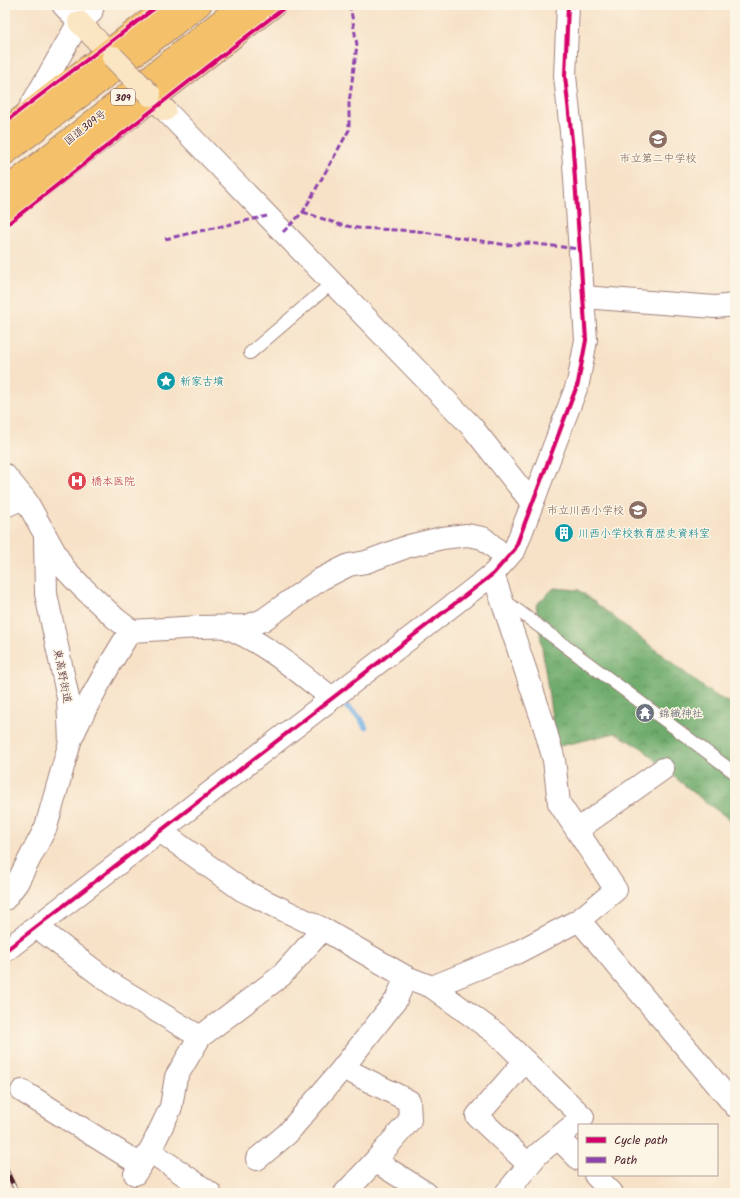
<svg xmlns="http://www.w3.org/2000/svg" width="740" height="1198" viewBox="0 0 740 1198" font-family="Kalam,'Klee One',sans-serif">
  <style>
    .forest { fill: url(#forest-crowns); stroke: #5c654c }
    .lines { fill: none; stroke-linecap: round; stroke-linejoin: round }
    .stream { stroke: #71afe4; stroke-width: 6 }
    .lane-casing { stroke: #a0807a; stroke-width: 14 }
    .street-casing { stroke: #a0807a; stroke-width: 24 }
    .secondary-casing { stroke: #a0807a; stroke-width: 24 }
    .highway-casing { stroke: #a0807a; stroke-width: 24 }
    .lane { stroke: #fff; stroke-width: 12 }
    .street { stroke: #fff; stroke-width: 22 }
    .secondary { stroke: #fbe6c3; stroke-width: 22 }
    .highway { stroke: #f4c16a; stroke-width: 22 }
    .rail-casing { stroke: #4a1f2b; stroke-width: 4.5 }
    .rail { stroke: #fcf5e5; stroke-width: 3; stroke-dasharray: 9; stroke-linecap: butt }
    .secondary-bridge-casing { stroke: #a0807a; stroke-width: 24; stroke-linecap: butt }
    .secondary-bridge { stroke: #fbe6c3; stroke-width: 22 }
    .quiet { stroke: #8e44ad; stroke-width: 3; stroke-dasharray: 6 3; stroke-linecap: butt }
    .cycleway-casing { stroke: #fcf5e5; stroke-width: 6 }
    .cycleway { stroke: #d6006c; stroke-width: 4 }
    .labels { text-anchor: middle; stroke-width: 3; stroke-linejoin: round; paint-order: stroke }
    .shield { fill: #fcf5e5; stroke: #7f5f63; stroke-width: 1 }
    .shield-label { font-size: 10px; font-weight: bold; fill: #4a1f2b }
    .street-label { font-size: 11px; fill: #4a1f2b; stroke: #fcf5e5 }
    .education-label { font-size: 11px; fill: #785e54; stroke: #fcf5e5 }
    .culture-label { font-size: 11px; fill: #0d838f; stroke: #fcf5e5; text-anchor: start }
    .health-label { font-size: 11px; fill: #be3a42; stroke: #fcf5e5; text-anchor: start }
    .worship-label { font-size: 11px; fill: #5b616d; stroke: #fcf5e5; text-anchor: start }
  </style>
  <defs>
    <pattern id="forest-crowns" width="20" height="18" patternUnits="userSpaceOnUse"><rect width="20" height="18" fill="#6eab6c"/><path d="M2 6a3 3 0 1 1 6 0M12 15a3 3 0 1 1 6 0" fill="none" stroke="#5c8b59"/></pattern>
  </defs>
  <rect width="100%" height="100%" fill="#fcf5e5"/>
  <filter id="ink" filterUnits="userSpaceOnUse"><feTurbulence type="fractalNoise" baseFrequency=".025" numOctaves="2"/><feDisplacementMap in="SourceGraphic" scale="8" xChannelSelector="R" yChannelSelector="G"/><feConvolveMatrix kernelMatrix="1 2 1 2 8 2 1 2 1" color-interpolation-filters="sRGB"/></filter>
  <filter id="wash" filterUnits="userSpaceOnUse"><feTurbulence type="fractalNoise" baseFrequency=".012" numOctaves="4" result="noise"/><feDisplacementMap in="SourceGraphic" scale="16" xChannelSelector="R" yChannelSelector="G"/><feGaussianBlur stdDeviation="0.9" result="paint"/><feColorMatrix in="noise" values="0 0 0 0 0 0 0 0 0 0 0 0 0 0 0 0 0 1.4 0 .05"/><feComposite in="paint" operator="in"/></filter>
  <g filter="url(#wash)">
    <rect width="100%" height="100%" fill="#f7e2c8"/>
    <path class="forest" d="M 554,588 L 579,590 L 711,693 L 735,706 L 735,823 L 708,804 L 663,768 L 642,748 L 615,733 L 556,747 L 536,605 Z"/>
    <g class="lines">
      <path class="stream" d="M 347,707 L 361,719 L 365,727"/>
    </g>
  </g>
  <g filter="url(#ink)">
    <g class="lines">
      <defs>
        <g id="lane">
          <path d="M 250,353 L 332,283"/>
          <path d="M 504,600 L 735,773"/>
        </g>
        <g id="street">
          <path d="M 63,5 L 79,22"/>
          <path d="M 165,110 L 472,427 L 532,503"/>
          <path d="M 27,113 L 79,22 L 91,13 L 93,5"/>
          <path d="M 583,297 L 715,307 L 735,305"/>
          <path d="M 5,475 L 27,502 L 63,567 L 81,586 L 116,619 L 132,631 L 199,627 L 247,626 L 263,620 L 321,579 L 349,565 L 366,562 L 409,546 L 442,538 L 467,535 L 483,538 L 507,558"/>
          <path d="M 5,506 L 24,498"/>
          <path d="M 225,627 C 265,642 299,673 332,698"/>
          <path d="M 71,739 C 88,701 109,665 131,630"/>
          <path d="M 577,830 L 663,769"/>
          <path d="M 160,831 L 242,890 L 323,929 L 406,977 L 432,987 L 498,1035 L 583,1117 L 538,1154 L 506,1193"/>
          <path d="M 5,899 L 17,883 L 46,827 L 70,742 L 68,698 L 46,594 L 45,537"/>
          <path d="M 579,920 L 735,1106"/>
          <path d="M 37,927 L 112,984 L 200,1037"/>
          <path d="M 5,951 L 493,574 L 515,549 L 578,383 L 586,340 L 573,150 L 565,76 L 568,5"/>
          <path d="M 432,987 L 516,953 L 579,920 L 616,890 L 559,803 L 554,760 L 544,725 L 493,574"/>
          <path d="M 525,1061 L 477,1116 L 529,1165"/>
          <path d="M 343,1068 L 409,1101 L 410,1120 L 375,1161 L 345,1193"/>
          <path d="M 22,1091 L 141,1165"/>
          <path d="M 558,1138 L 579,1159"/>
          <path d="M 150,1151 L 210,1193"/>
          <path d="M 257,1159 L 287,1134 L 342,1069 L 396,1000 L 406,977"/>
          <path d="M 375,1161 L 426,1193"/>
          <path d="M 135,1174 L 150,1151 L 171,1107 L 176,1077 L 200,1037 L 281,976 L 323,929"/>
          <path d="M 595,1175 L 612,1193"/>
        </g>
        <g id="secondary">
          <path d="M 79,22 L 113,57"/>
          <path d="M 150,95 L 165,110"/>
        </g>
        <g id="highway">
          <path d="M 5,130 L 168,5"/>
          <path d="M 5,154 L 200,5"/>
          <path d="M 5,190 L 241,5"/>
          <path d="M 5,214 L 275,5"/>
        </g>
      </defs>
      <use href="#lane" class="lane-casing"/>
      <use href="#street" class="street-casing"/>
      <use href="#secondary" class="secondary-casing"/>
      <use href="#highway" class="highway-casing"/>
      <use href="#lane" class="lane"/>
      <use href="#street" class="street"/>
      <use href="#secondary" class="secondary"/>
      <use href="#highway" class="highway"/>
      <defs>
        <path id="rail" d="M 5,1167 L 17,1193"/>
      </defs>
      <use href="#rail" class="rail-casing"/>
      <use href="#rail" class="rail"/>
      <defs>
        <path id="secondary-bridge" d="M 113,57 L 150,95"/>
      </defs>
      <use href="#secondary-bridge" class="secondary-bridge-casing"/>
      <use href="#secondary-bridge" class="secondary-bridge"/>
      <g class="quiet">
        <path d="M 303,212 L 341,225 L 358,228 L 417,231 L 507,245 L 528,243 L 579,249"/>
        <path d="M 283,232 L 303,212 L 349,130 L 349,103 L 357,45 L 350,5"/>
        <path d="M 165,239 L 267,216"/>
      </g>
      <defs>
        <g id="cycleway">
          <path d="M 5,122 L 159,5"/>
          <path d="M 5,226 L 229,50 L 288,5"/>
          <path d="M 5,951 L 493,574 L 515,549 L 578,383 L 586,340 L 573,150 L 565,76 L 568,5"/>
        </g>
      </defs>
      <use href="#cycleway" class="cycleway-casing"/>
      <use href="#cycleway" class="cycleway"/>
    </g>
  </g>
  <defs>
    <symbol id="school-disc" viewBox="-11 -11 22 22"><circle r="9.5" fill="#8d6e63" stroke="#fcf5e5"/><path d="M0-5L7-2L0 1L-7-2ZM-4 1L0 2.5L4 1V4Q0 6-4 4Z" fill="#fff"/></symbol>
    <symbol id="sight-disc" viewBox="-11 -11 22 22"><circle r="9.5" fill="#0f9aa8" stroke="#fcf5e5"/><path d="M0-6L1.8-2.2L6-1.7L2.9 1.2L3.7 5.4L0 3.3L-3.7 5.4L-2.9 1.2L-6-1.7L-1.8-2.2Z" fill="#fff"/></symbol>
    <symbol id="hospital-disc" viewBox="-11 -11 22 22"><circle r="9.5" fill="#e0444e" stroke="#fcf5e5"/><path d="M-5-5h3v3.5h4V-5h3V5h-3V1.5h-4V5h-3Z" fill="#fff"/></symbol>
    <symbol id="building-disc" viewBox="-11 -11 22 22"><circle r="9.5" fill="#0f9aa8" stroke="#fcf5e5"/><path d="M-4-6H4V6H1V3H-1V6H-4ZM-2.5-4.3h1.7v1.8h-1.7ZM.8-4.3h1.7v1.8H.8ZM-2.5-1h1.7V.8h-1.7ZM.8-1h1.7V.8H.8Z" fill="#fff"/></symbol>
    <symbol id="temple-disc" viewBox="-11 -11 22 22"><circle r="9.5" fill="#6b7280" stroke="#fcf5e5"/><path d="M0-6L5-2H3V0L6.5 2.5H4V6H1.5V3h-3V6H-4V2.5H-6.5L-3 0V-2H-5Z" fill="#fff"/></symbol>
  </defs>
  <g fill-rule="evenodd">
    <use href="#school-disc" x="647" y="128" width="22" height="22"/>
    <use href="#sight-disc" x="155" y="370" width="22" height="22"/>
    <use href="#hospital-disc" x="66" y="470" width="22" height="22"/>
    <use href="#school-disc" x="627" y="499" width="22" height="22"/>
    <use href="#building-disc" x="553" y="522" width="22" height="22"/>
    <use href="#temple-disc" x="634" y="702" width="22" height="22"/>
  </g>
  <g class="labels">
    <rect class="shield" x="111" y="89" width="24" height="16" rx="3"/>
    <g class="shield-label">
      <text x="123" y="101">309</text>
    </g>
    <g class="street-label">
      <text transform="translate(85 127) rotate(-38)" y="4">国道309号</text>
      <text transform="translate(63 676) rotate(79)" y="4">東高野街道</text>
    </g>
    <g class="education-label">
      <text x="658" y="162">市立第二中学校</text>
      <text x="624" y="514" text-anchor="end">市立川西小学校</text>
    </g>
    <g class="culture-label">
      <text x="180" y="385">新家古墳</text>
      <text x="578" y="537">川西小学校教育歴史資料室</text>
    </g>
    <g class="health-label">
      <text x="91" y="485">橋本医院</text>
    </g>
    <g class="worship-label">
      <text x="659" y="717">錦織神社</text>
    </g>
  </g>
  <rect width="740" height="1198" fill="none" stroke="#fcf5e5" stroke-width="20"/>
  <rect x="578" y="1124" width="140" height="52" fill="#fcf5e5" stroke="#b59f9b"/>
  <rect x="586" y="1137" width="20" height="6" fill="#d6006c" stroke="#b59f9b"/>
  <text x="614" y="1144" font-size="12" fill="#4a1f2b">Cycle path</text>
  <rect x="586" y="1157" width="20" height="6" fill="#8e44ad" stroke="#b59f9b"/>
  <text x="614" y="1164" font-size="12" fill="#4a1f2b">Path</text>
</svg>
